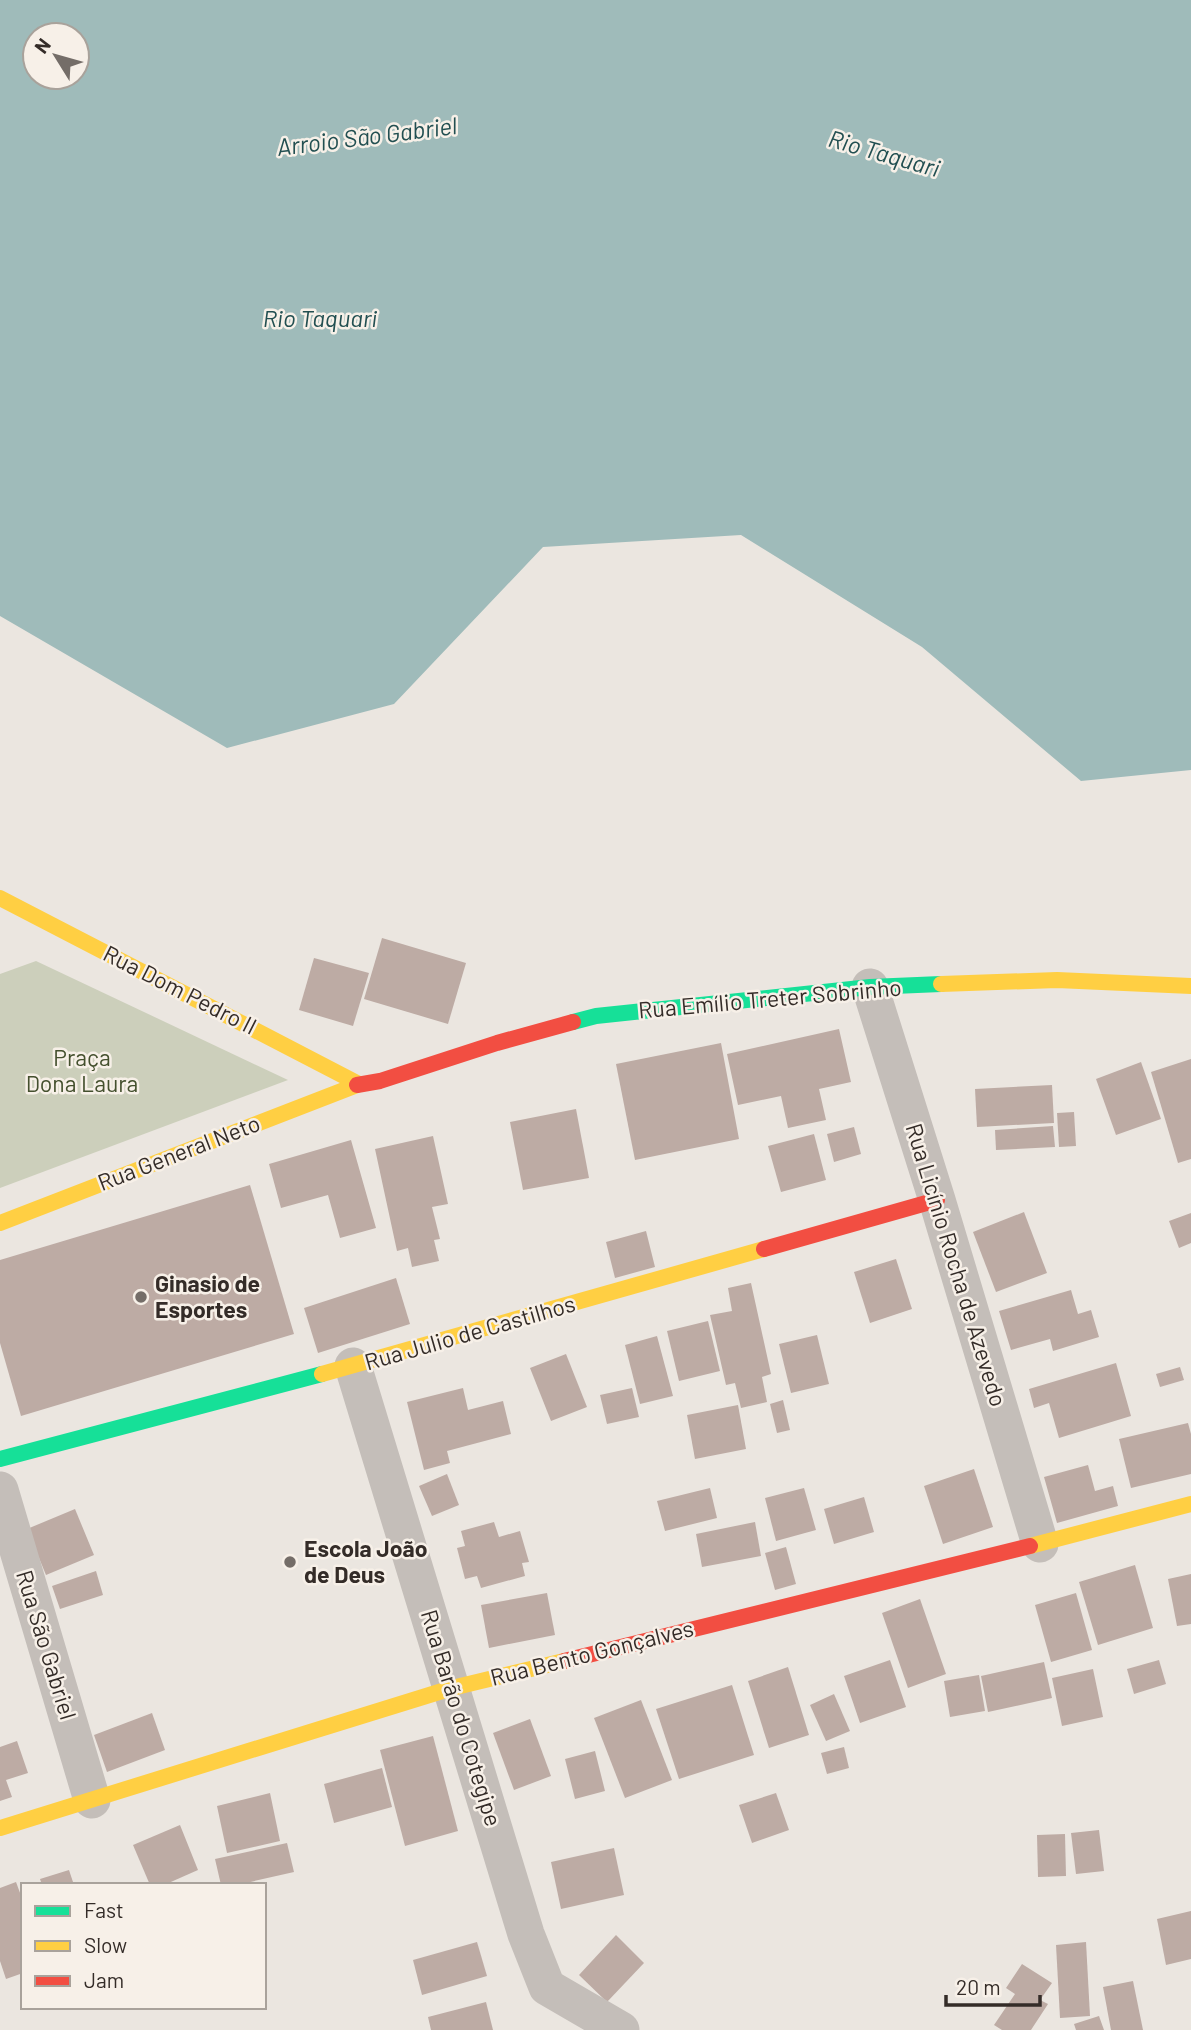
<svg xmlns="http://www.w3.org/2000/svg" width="1191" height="2030" viewBox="0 0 1191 2030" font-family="Barlow,sans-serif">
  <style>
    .green { fill: #cccfbb }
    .water { fill: #9fbbba; fill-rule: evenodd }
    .building { fill: #bdaba4 }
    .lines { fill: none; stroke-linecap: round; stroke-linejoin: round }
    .street { stroke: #c4beb9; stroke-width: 37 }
    .fast { stroke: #16e098; stroke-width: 16 }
    .slow { stroke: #ffcf43; stroke-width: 16 }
    .jam { stroke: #f24e42; stroke-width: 16 }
    .poi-dot { fill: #746d68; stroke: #f7f0e8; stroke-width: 2.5 }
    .labels { text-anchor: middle; stroke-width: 5; stroke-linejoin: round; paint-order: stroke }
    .street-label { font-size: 23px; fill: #342c28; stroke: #f7f0e8 }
    .park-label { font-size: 23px; fill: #44502e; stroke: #f7f0e8 }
    .poi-label { font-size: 23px; font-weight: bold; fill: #342c28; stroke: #f7f0e8; text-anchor: start }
    .water-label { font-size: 24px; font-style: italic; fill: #224f51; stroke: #f7f0e8 }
  </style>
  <rect width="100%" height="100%" fill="#ebe6e0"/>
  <path class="green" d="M 36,961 L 288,1080 L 0,1188 L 0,974 Z"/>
  <path class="water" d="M 0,0 L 1191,0 L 1191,770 L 1081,781 L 922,647 L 741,535 L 543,547 L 394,704 L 227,748 L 0,616 ZM 35,35 L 77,35 L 77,77 L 35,77 Z"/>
  <g class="building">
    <path d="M 382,938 L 466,963 L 448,1024 L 364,999 Z"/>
    <path d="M 314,958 L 369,973 L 353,1026 L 299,1010 Z"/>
    <path d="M 839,1029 L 851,1082 L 819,1089 L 826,1120 L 788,1128 L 781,1096 L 738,1105 L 727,1054 Z"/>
    <path d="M 721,1043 L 739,1139 L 635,1160 L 616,1064 Z"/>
    <path d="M 1191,1059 L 1191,1159 L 1178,1163 L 1151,1072 Z"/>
    <path d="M 1141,1062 L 1161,1119 L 1116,1135 L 1096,1079 Z"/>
    <path d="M 1052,1085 L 1054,1123 L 977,1127 L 975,1089 Z"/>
    <path d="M 576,1109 L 589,1178 L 523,1190 L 510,1122 Z"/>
    <path d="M 1074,1112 L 1076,1146 L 1059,1147 L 1057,1113 Z"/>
    <path d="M 1053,1126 L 1055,1147 L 996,1150 L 995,1130 Z"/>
    <path d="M 854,1127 L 861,1154 L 834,1162 L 827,1134 Z"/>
    <path d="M 814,1134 L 826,1180 L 781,1192 L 768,1146 Z"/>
    <path d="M 433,1136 L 448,1204 L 432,1207 L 440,1239 L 434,1240 L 439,1261 L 412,1267 L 408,1248 L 397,1251 L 375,1149 Z"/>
    <path d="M 351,1140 L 376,1228 L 340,1238 L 328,1195 L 281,1208 L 269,1164 Z"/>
    <path d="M 250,1185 L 294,1334 L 21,1416 L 0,1343 L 0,1260 Z"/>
    <path d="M 1024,1212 L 1047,1273 L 996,1292 L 973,1232 Z"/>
    <path d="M 1191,1213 L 1191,1243 L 1179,1248 L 1169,1221 Z"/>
    <path d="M 646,1231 L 655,1267 L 615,1278 L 606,1242 Z"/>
    <path d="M 896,1259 L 912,1309 L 870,1323 L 854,1272 Z"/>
    <path d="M 396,1278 L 410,1324 L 318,1353 L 304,1308 Z"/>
    <path d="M 751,1283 L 771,1374 L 762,1377 L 767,1402 L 741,1408 L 735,1383 L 726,1385 L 710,1315 L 732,1311 L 728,1288 Z"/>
    <path d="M 1071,1290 L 1078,1314 L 1091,1310 L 1099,1337 L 1053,1351 L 1050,1339 L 1011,1350 L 999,1311 Z"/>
    <path d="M 708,1321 L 720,1371 L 679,1381 L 667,1331 Z"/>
    <path d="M 817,1335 L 829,1384 L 791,1393 L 779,1344 Z"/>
    <path d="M 657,1336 L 673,1396 L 640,1404 L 625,1345 Z"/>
    <path d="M 566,1354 L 587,1407 L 551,1421 L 530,1368 Z"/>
    <path d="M 1116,1363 L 1131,1416 L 1059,1438 L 1049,1403 L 1034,1408 L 1029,1389 Z"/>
    <path d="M 1180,1367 L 1184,1380 L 1160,1387 L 1156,1374 Z"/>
    <path d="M 463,1388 L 468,1410 L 503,1401 L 511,1434 L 447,1451 L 450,1463 L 424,1470 L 407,1402 Z"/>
    <path d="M 632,1388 L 639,1417 L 607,1424 L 600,1395 Z"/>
    <path d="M 783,1400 L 790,1430 L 777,1433 L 770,1404 Z"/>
    <path d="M 738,1405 L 746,1449 L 695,1459 L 687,1415 Z"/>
    <path d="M 1188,1423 L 1191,1434 L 1191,1474 L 1131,1488 L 1119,1439 Z"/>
    <path d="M 1088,1465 L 1095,1491 L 1113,1486 L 1118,1506 L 1057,1523 L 1044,1477 Z"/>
    <path d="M 974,1469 L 993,1527 L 943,1544 L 924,1486 Z"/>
    <path d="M 447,1474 L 459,1505 L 432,1516 L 419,1486 Z"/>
    <path d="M 710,1488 L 717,1518 L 665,1531 L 657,1501 Z"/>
    <path d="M 804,1488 L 816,1530 L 776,1541 L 765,1498 Z"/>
    <path d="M 864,1497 L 874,1532 L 834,1544 L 824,1509 Z"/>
    <path d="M 75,1509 L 94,1555 L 46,1575 L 27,1529 Z"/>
    <path d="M 494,1522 L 499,1537 L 520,1531 L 529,1562 L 522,1563 L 525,1576 L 481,1588 L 477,1576 L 465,1579 L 457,1548 L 465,1546 L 461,1531 Z"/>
    <path d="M 755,1522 L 761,1556 L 702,1567 L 696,1534 Z"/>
    <path d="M 786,1547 L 796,1584 L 775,1590 L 765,1553 Z"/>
    <path d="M 1135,1565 L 1153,1628 L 1098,1645 L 1079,1582 Z"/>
    <path d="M 96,1571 L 103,1595 L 60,1609 L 52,1586 Z"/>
    <path d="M 1191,1574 L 1191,1624 L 1177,1626 L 1168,1579 Z"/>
    <path d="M 547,1593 L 555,1635 L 489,1648 L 481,1605 Z"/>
    <path d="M 1076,1593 L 1092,1650 L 1051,1662 L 1035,1605 Z"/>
    <path d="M 920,1599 L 946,1674 L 908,1688 L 882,1613 Z"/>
    <path d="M 890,1660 L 906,1707 L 860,1723 L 844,1676 Z"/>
    <path d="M 1159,1660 L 1166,1684 L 1134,1694 L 1127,1669 Z"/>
    <path d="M 1044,1662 L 1052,1698 L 988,1712 L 981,1676 Z"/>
    <path d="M 788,1667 L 809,1735 L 769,1748 L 748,1681 Z"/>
    <path d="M 1093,1669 L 1103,1717 L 1062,1726 L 1052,1678 Z"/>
    <path d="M 979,1675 L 985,1711 L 950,1717 L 944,1681 Z"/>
    <path d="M 732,1685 L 754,1755 L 679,1779 L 656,1709 Z"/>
    <path d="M 834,1694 L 850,1731 L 826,1741 L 810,1705 Z"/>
    <path d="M 641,1700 L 672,1780 L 625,1798 L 594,1718 Z"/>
    <path d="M 152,1713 L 165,1750 L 107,1772 L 94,1735 Z"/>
    <path d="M 530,1719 L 551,1776 L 514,1790 L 493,1733 Z"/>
    <path d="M 433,1736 L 458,1831 L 405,1846 L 380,1750 Z"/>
    <path d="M 17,1741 L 28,1773 L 6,1780 L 12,1797 L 0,1801 L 0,1747 Z"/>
    <path d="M 844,1747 L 849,1768 L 827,1774 L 821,1753 Z"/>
    <path d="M 595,1751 L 605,1791 L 575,1799 L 565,1759 Z"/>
    <path d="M 382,1768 L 392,1807 L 334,1823 L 324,1784 Z"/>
    <path d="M 270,1793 L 280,1841 L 227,1853 L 217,1806 Z"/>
    <path d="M 776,1793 L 789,1830 L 752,1843 L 739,1805 Z"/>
    <path d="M 180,1825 L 198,1870 L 164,1885 L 150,1885 L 133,1845 Z"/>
    <path d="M 1099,1830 L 1104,1871 L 1076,1874 L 1071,1833 Z"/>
    <path d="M 1065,1834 L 1066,1876 L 1038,1877 L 1037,1835 Z"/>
    <path d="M 287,1843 L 294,1872 L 237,1885 L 221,1885 L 215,1859 Z"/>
    <path d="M 614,1848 L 624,1895 L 561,1909 L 551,1862 Z"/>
    <path d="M 69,1870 L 74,1885 L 42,1885 L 40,1879 Z"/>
    <path d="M 16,1882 L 23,1901 L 23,1973 L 6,1979 L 0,1961 L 0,1888 Z"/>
    <path d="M 1191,1911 L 1191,1959 L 1166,1965 L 1157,1919 Z"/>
    <path d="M 616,1935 L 644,1963 L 607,2002 L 579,1975 Z"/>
    <path d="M 477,1942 L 487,1976 L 422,1995 L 413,1960 Z"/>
    <path d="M 1086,1942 L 1090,2016 L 1060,2018 L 1056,1945 Z"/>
    <path d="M 1022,1964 L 1052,1983 L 1040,2000 L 1048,2004 L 1031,2030 L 1002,2030 L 994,2025 L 1015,1994 L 1006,1988 Z"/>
    <path d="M 1133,1981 L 1143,2030 L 1111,2030 L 1103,1987 Z"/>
    <path d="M 486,2002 L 493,2030 L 431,2030 L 428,2017 Z"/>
    <path d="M 1099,2016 L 1104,2030 L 1076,2030 L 1074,2024 Z"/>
  </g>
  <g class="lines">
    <g class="street">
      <path d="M 870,987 L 937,1200 L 1040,1544"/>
      <path d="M 353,1366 L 526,1934 L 547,1987 L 621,2030"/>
      <path d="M 0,1490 L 92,1800"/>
    </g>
    <g class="fast">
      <path d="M 573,1022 L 596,1016 L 870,987 L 941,984"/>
      <path d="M 0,1459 L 322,1374"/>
    </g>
    <g class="slow">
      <path d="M 0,898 L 359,1084"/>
      <path d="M 941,984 L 1057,980 L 1191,986"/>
      <path d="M 0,1223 L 357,1085"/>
      <path d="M 322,1374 L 764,1249"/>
      <path d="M 1030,1546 L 1191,1504"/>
      <path d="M 0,1828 L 452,1688 L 564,1661"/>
    </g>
    <g class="jam">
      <path d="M 357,1085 L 380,1081 L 497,1043 L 573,1022"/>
      <path d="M 764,1249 L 937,1200"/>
      <path d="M 564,1661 L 1030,1546"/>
    </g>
  </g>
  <g class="poi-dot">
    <circle cx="141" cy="1297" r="7"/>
    <circle cx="290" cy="1562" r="7"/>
  </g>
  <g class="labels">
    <g class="street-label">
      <text transform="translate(180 990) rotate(27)" y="8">Rua Dom Pedro II</text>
      <text transform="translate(770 999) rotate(-5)" y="8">Rua Emílio Treter Sobrinho</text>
      <text transform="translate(179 1153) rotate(-21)" y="8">Rua General Neto</text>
      <text transform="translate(956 1265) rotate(73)" y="8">Rua Licínio Rocha de Azevedo</text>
      <text transform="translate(470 1333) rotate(-16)" y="8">Rua Julio de Castilhos</text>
      <text transform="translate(46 1645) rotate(73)" y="8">Rua São Gabriel</text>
      <text transform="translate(592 1653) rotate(-14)" y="8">Rua Bento Gonçalves</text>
      <text transform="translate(461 1718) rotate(73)" y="8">Rua Barão do Cotegipe</text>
    </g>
    <g class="park-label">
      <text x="82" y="1066">Praça<tspan x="82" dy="26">Dona Laura</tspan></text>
    </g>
    <g class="poi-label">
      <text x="155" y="1292">Ginasio de<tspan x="155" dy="26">Esportes</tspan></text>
      <text x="304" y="1557">Escola João<tspan x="304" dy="26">de Deus</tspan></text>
    </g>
    <g class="water-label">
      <text transform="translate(367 137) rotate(-7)" y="8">Arroio São Gabriel</text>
      <text transform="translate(884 154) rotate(16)" y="8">Rio Taquari</text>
      <text x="320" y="327">Rio Taquari</text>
    </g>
  </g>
  <rect x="21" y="1883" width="245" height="126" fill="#f7f0e8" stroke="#a9a29b" stroke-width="2"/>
  <rect x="35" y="1906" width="35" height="10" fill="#16e098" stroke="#a9a29b" stroke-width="2"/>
  <text x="84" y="1918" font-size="21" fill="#342c28">Fast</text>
  <rect x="35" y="1941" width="35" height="10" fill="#ffcf43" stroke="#a9a29b" stroke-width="2"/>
  <text x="84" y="1953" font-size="21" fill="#342c28">Slow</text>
  <rect x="35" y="1976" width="35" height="10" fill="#f24e42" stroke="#a9a29b" stroke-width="2"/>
  <text x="84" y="1988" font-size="21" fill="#342c28">Jam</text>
  <g transform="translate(56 56) rotate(307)"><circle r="33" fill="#f7f0e8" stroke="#a9a29b" stroke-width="2"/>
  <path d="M0-5L12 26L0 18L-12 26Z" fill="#746d68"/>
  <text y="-10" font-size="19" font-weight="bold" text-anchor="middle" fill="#342c28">N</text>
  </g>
  <path d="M946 1995v10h94v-10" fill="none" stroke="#342c28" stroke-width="3.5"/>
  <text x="956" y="1995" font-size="21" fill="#342c28" stroke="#f7f0e8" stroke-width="5" paint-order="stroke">20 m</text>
</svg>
